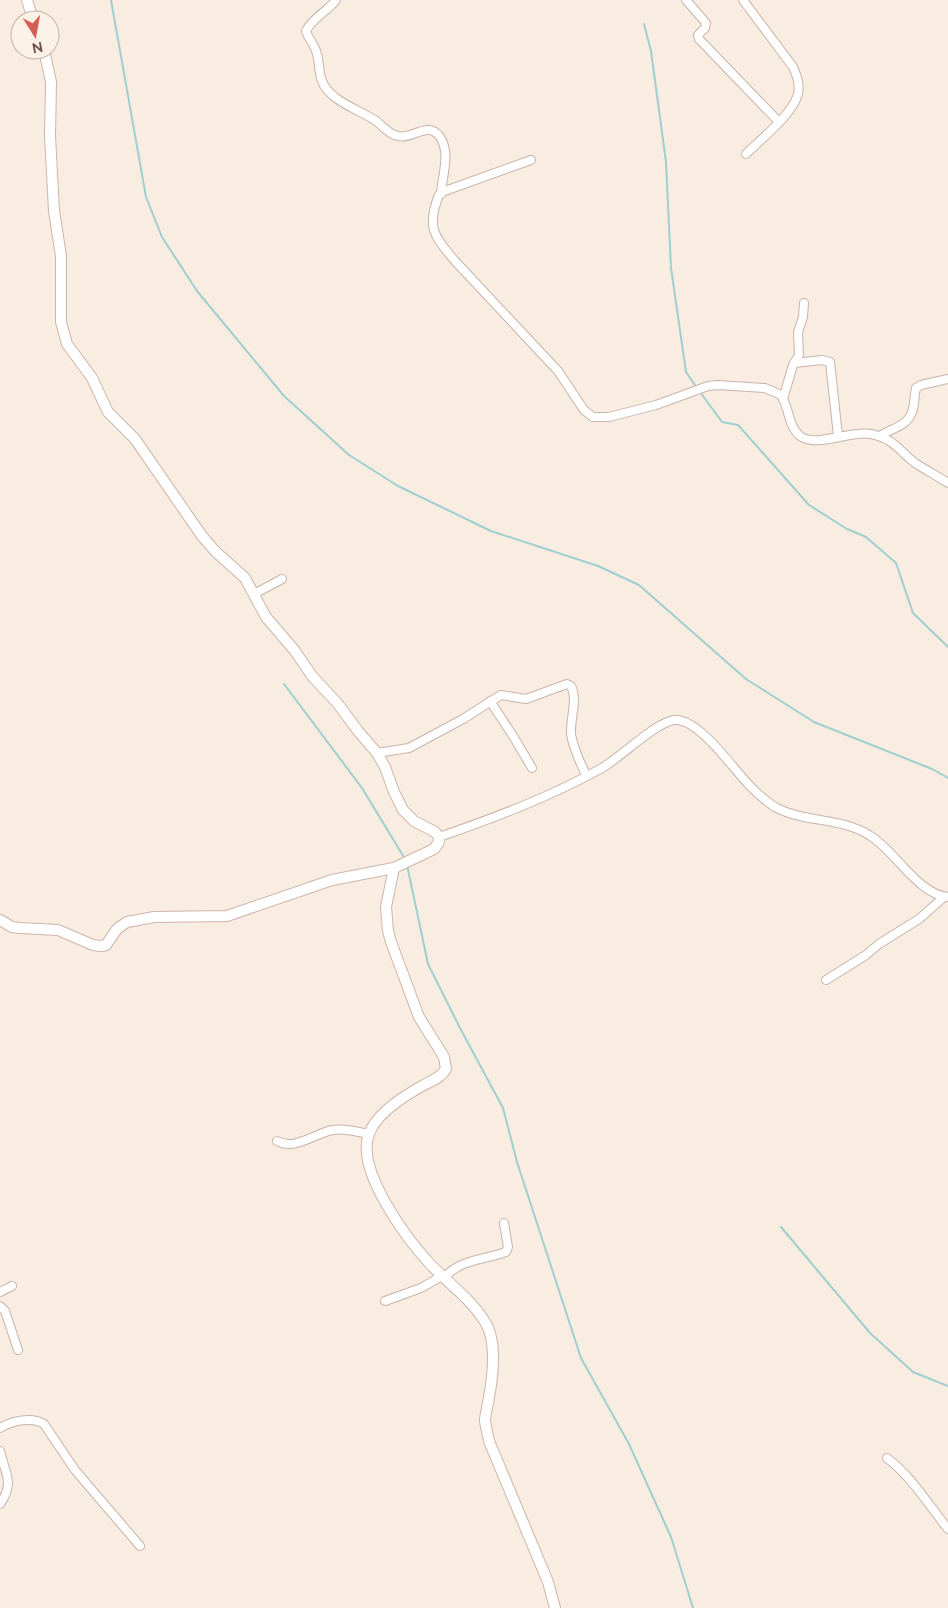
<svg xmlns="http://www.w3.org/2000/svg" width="948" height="1608" viewBox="0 0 948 1608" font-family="Raleway,sans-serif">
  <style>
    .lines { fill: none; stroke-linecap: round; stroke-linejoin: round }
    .stream { stroke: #a0cfd0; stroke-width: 2 }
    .street-casing { stroke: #c8b3aa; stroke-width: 10 }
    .secondary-casing { stroke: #cdb5aa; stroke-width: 12 }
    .street { stroke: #fff; stroke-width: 8 }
    .secondary { stroke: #fff; stroke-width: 10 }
  </style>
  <rect width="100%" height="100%" fill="#f9ece1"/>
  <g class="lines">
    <g class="stream">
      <path d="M 111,0 L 146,197 L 162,237 L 197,291 L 284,396 L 349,455 L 398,486 L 491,531 L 598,566 L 639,585 L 746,679 L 814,722 L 932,769 L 948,778"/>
      <path d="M 644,24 L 651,51 L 666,162 L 671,268 L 686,372 L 697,388"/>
      <path d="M 700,392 L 722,422 L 738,425 L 809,505 L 847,529 L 866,537 L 896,563 L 913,613 L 948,647"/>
      <path d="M 284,684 L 362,788 L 405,859"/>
      <path d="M 407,865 L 428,964 L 460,1028 L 503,1108 L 517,1162 L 581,1358 L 629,1444 L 671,1537 L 693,1608"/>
      <path d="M 781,1227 L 870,1333 L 913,1372 L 948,1386"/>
    </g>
    <defs>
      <g id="street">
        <path d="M 336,0 C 327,12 312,18 306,31 C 308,38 314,44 316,51 C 320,61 318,71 322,81 C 329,100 357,109 373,119 C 382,124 387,134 398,136 C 412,140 428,120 440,137 C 451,153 442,176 441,194"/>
        <path d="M 686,0 L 706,23 L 705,28 L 698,35 L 699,39 L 779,122"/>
        <path d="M 743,0 L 793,67 C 797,76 800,84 798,94 C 793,114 761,139 746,154"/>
        <path d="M 531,160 L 442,192 L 439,195 C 426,227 434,236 455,261 L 558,371 L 584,410 L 593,417 L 609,417 L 656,405 L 708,386 L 718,385 L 765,388 L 781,395 C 789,407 788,426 800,436 C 815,448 852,430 871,434 C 895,439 899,451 915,463 C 926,470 937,476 948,483"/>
        <path d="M 794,363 L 822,360 L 830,362 L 838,436"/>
        <path d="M 783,399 L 793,365 L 799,355 L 798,332 L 803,317 L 804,303"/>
        <path d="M 880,436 C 891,428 907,427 912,412 C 915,404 914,396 916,388 L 921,385 L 948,379"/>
        <path d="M 254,594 L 282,579"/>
        <path d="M 490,701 L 513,736 L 532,768"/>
        <path d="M 377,753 L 409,748 L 463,719 L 501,695 L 526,699 L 567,684 L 571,686 C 578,699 570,719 571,734 C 573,748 580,762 586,775"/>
        <path d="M 439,837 C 494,818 550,797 602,768 C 621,757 655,723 674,720 C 699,717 735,772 752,788 C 759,795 767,802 775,807 C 804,823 841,817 869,835 C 895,850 917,894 948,897"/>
        <path d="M 826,980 L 866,955 L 879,944 L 919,919 L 944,897"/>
        <path d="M 277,1141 C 295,1151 315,1133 333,1130 C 345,1128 357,1132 369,1134"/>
        <path d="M 444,1278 C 460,1259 484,1260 506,1252 L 508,1247 L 504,1223"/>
        <path d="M 0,1292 L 12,1286"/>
        <path d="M 385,1301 L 421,1288 L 442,1276"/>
        <path d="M 0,1306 L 5,1311 L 18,1350"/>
        <path d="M 0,1428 C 12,1421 32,1416 44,1424 L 75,1470 L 140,1546"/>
        <path d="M 0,1451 C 5,1473 15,1483 0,1504"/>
        <path d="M 887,1458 C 912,1477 928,1504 948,1529"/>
      </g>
      <g id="secondary">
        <path d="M 27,0 L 33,20"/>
        <path d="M 394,868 L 386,907 L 388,931 L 391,942 L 419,1017 L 444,1057 L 446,1069 C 441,1078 431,1081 422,1086 C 404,1096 376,1114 369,1134 C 355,1170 407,1239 430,1264 C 448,1283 471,1299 485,1322 C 497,1340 493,1376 489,1397 C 488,1404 486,1411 485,1419 C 485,1426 488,1434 489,1441 L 548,1582 L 555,1608"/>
        <path d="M 0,920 L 12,927 L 20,928 L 58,930 L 93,945 L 101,946 L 106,945 L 117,929 L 127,922 L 154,917 L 227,916 L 332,880 L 394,868 L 434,849 L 439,842 L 439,837 L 435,832 L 414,821 L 403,810 L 394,792 L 385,767 L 377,753 L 358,731 L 338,704 L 312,676 L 295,651 L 266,617 L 245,578 L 216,552 L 202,536 L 135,439 L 108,412 L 92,378 L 67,344 L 61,322 L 61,256 L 54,211 L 50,136 L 51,82 L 44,50"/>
      </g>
    </defs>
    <use href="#street" class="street-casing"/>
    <use href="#secondary" class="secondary-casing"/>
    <use href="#street" class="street"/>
    <use href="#secondary" class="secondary"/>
  </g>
  <g transform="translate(35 35) rotate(169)"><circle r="24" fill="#fcf1e7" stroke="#c3b2a9"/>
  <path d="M0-4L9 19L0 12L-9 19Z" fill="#d55f54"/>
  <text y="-8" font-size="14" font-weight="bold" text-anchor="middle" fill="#6d534b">N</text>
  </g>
</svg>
